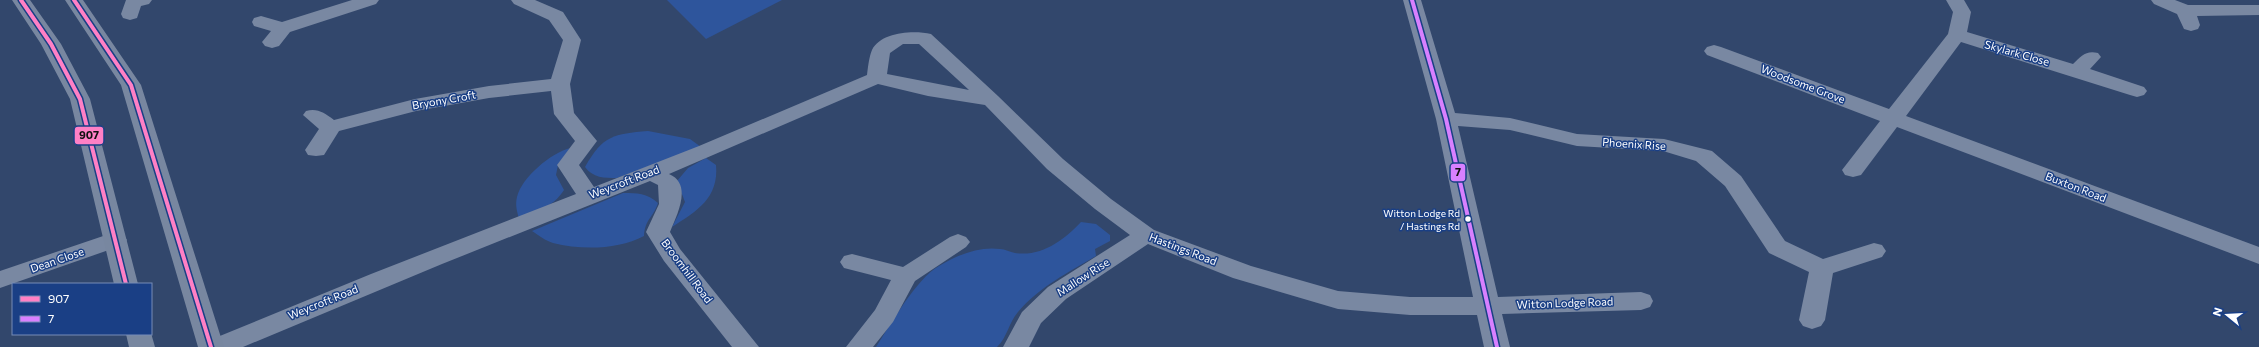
<svg xmlns="http://www.w3.org/2000/svg" width="2259" height="347" viewBox="0 0 2259 347" font-family="Commissioner,sans-serif">
  <style>
    .green { fill: #2e559c }
    .lines { fill: none; stroke-linecap: round; stroke-linejoin: round }
    .street { fill: #7988a2; fill-rule: evenodd }
    .primary { fill: #7887a0; fill-rule: evenodd }
    .bus-1-casing { stroke: #1a3f85; stroke-width: 7 }
    .bus-2-casing { stroke: #1a3f85; stroke-width: 7 }
    .bus-1 { stroke: #ff80c5; stroke-width: 4 }
    .bus-2 { stroke: #d880ff; stroke-width: 4 }
    .bus-dot { fill: #fff; stroke: #1a3f85; stroke-width: 1.5 }
    .labels { text-anchor: middle; stroke-width: 3; stroke-linejoin: round; paint-order: stroke }
    .bus-label { font-size: 10px; fill: #fff; stroke: #1a3f85; text-anchor: end }
    .street-label { font-size: 11px; fill: #fff; stroke: #1a3f85 }
    .line-badge { stroke: #1a3f85; stroke-width: 1.5 }
    .pale-badge-label { font-size: 11px; text-anchor: middle; font-weight: bold; fill: #111 }
  </style>
  <rect width="100%" height="100%" fill="#32476c"/>
  <g class="green">
    <path d="M 667,0 L 782,0 L 706,39 Z"/>
    <path d="M 648,131 L 690,139 L 701,147 L 617,178 C 604,178 593,178 585,167 C 603,135 614,134 648,131 Z"/>
    <path d="M 570,148 L 558,165 L 556,175 L 564,190 C 553,207 537,212 519,219 C 517,211 515,205 517,197 C 522,177 551,153 570,148 Z"/>
    <path d="M 706,158 L 716,165 C 719,198 697,211 672,227 L 685,202 L 677,181 L 688,168 Z"/>
    <path d="M 623,193 C 637,193 647,193 658,203 C 653,218 645,219 644,236 C 618,250 581,250 553,243 C 546,241 538,235 532,231 Z"/>
    <path d="M 1081,222 L 1096,224 L 1110,235 L 1110,241 L 1095,249 L 1096,256 C 1069,272 1039,287 1018,312 C 1009,322 1007,338 997,347 L 876,347 C 891,324 916,279 939,266 C 957,255 980,246 1000,249 C 1005,249 1010,252 1015,253 C 1042,257 1064,240 1081,222 Z"/>
  </g>
  <g class="lines">
    <g class="street">
      <path d="M 126,0 L 152,0 L 149,4 L 141,6 L 137,18 L 130,20 L 123,18 L 121,14 Z"/>
      <path d="M 352,0 L 379,0 L 376,4 L 290,32 L 279,46 L 272,48 L 265,46 L 262,42 L 271,31 L 254,26 L 252,22 L 254,18 L 261,16 L 282,22 Z"/>
      <path d="M 511,0 L 535,0 L 563,12 L 581,40 L 570,84 L 574,113 L 597,141 L 579,165 L 594,187 L 699,146 L 867,75 C 868,67 869,57 872,50 C 881,32 913,30 931,34 L 998,96 L 1063,159 L 1111,199 L 1154,230 L 1251,266 L 1338,291 L 1410,297 L 1473,297 L 1436,119 L 1403,0 L 1421,0 L 1455,113 L 1510,118 L 1577,134 L 1664,139 L 1712,151 L 1741,176 L 1785,241 L 1823,259 L 1874,243 L 1882,245 L 1886,251 L 1882,257 L 1833,273 L 1825,320 L 1821,326 L 1812,329 L 1803,326 L 1799,320 L 1809,272 L 1769,253 L 1725,186 L 1696,161 L 1663,151 L 1577,146 L 1510,130 L 1458,126 L 1498,297 L 1641,292 L 1650,295 L 1653,301 L 1650,307 L 1641,310 L 1502,314 L 1510,347 L 1484,347 L 1477,315 L 1410,315 L 1338,309 L 1233,278 L 1148,244 L 1066,299 L 1041,323 L 1029,347 L 1003,347 L 1022,312 L 1048,287 L 1130,235 L 1095,209 L 1047,169 L 985,105 L 928,96 L 878,84 L 669,174 C 693,184 677,215 670,232 L 680,249 L 759,347 L 732,347 L 664,261 L 646,232 L 659,204 L 658,185 L 650,181 L 442,264 L 243,347 L 206,347 L 210,340 L 371,274 L 576,194 L 557,165 L 575,141 L 554,114 L 551,91 L 489,98 L 416,111 L 339,131 L 324,155 L 316,156 L 308,155 L 305,150 L 319,129 L 303,115 L 306,111 C 318,108 324,113 334,120 L 415,99 L 489,86 L 551,79 L 563,40 L 549,20 L 514,4 ZM 903,44 L 919,44 L 969,90 L 887,74 L 890,53 Z"/>
      <path d="M 1946,0 L 1964,0 L 1971,12 L 1967,32 L 2073,64 C 2081,56 2086,50 2098,53 L 2101,57 L 2090,69 L 2144,87 L 2147,91 L 2144,95 L 2137,97 L 2130,95 L 1961,42 L 1906,116 L 2259,247 L 2259,264 L 1897,127 L 1861,175 L 1853,177 L 1845,175 L 1842,170 L 1880,121 L 1707,55 L 1704,51 L 1707,47 L 1714,45 L 1721,47 L 1889,109 L 1948,34 L 1953,12 Z"/>
      <path d="M 2151,0 L 2175,0 L 2188,5 L 2259,5 L 2259,15 L 2197,16 L 2200,25 L 2198,29 L 2191,31 L 2184,29 L 2177,14 L 2154,4 Z"/>
      <path d="M 115,232 L 123,235 L 127,240 L 123,245 L 0,288 L 0,271 Z"/>
      <path d="M 958,234 L 966,237 L 970,242 L 966,247 L 915,281 L 893,322 L 873,347 L 846,347 L 875,310 L 891,280 L 844,268 L 840,262 L 844,256 L 852,254 L 903,267 L 950,237 Z"/>
    </g>
    <g class="primary">
      <path d="M 12,0 L 30,0 L 61,44 L 90,99 L 138,284 L 114,284 L 70,99 L 41,44 Z"/>
      <path d="M 65,0 L 83,0 L 141,85 L 224,347 L 198,347 L 121,85 Z"/>
      <path d="M 151,333 L 155,347 L 129,347 L 126,334 Z"/>
    </g>
    <defs>
      <g id="bus-1">
        <path d="M 21,0 L 51,44 L 80,99 L 126,284"/>
        <path d="M 74,0 L 131,85 L 211,347"/>
      </g>
      <path id="bus-2" d="M 1412,0 L 1446,119 L 1497,347"/>
    </defs>
    <use href="#bus-1" class="bus-1-casing"/>
    <use href="#bus-2" class="bus-2-casing"/>
    <use href="#bus-1" class="bus-1"/>
    <use href="#bus-2" class="bus-2"/>
  </g>
  <circle class="bus-dot" cx="1468" cy="219" r="3.5"/>
  <g class="labels">
    <g class="bus-label">
      <text x="1460" y="217">Witton Lodge Rd<tspan x="1460" dy="13">/ Hastings Rd</tspan></text>
    </g>
    <g class="street-label">
      <text transform="translate(2017 53) rotate(16)" y="4">Skylark Close</text>
      <text transform="translate(1803 84) rotate(21)" y="4">Woodsome Grove</text>
      <text transform="translate(444 100) rotate(-10)" y="4">Bryony Croft</text>
      <text transform="translate(1634 144) rotate(4)" y="4">Phoenix Rise</text>
      <text transform="translate(624 182) rotate(-21)" y="4">Weycroft Road</text>
      <text transform="translate(2076 187) rotate(21)" y="4">Buxton Road</text>
      <text transform="translate(1183 249) rotate(21)" y="4">Hastings Road</text>
      <text transform="translate(57 260) rotate(-19)" y="4">Dean Close</text>
      <text transform="translate(687 271) rotate(53)" y="4">Broomhill Road</text>
      <text transform="translate(1083 277) rotate(-33)" y="4">Mallow Rise</text>
      <text transform="translate(323 302) rotate(-22)" y="4">Weycroft Road</text>
      <text transform="translate(1565 303) rotate(-2)" y="4">Witton Lodge Road</text>
    </g>
  </g>
  <g class="line-badge">
    <rect x="74" y="126" width="30" height="19" rx="4" fill="#ff80c5"/>
    <rect x="1450" y="163" width="16" height="19" rx="4" fill="#d880ff"/>
  </g>
  <g class="pale-badge-label">
    <text x="89" y="139">907</text>
    <text x="1458" y="176">7</text>
  </g>
  <rect x="12" y="283" width="140" height="52" fill="#1a3f85" stroke="#768cb6"/>
  <rect x="20" y="296" width="20" height="6" fill="#ff80c5" stroke="#768cb6"/>
  <text x="48" y="303" font-size="12" fill="#ffffff">907</text>
  <rect x="20" y="316" width="20" height="6" fill="#d880ff" stroke="#768cb6"/>
  <text x="48" y="323" font-size="12" fill="#ffffff">7</text>
  <g transform="translate(2227 315) rotate(288)" stroke="#1a3f85" stroke-width="3" paint-order="stroke">
  <path d="M0-3L7 15L0 10L-7 15Z" fill="#ffffff"/>
  <text y="-6" font-size="11" font-weight="bold" text-anchor="middle" fill="#ffffff">N</text>
  </g>
</svg>
